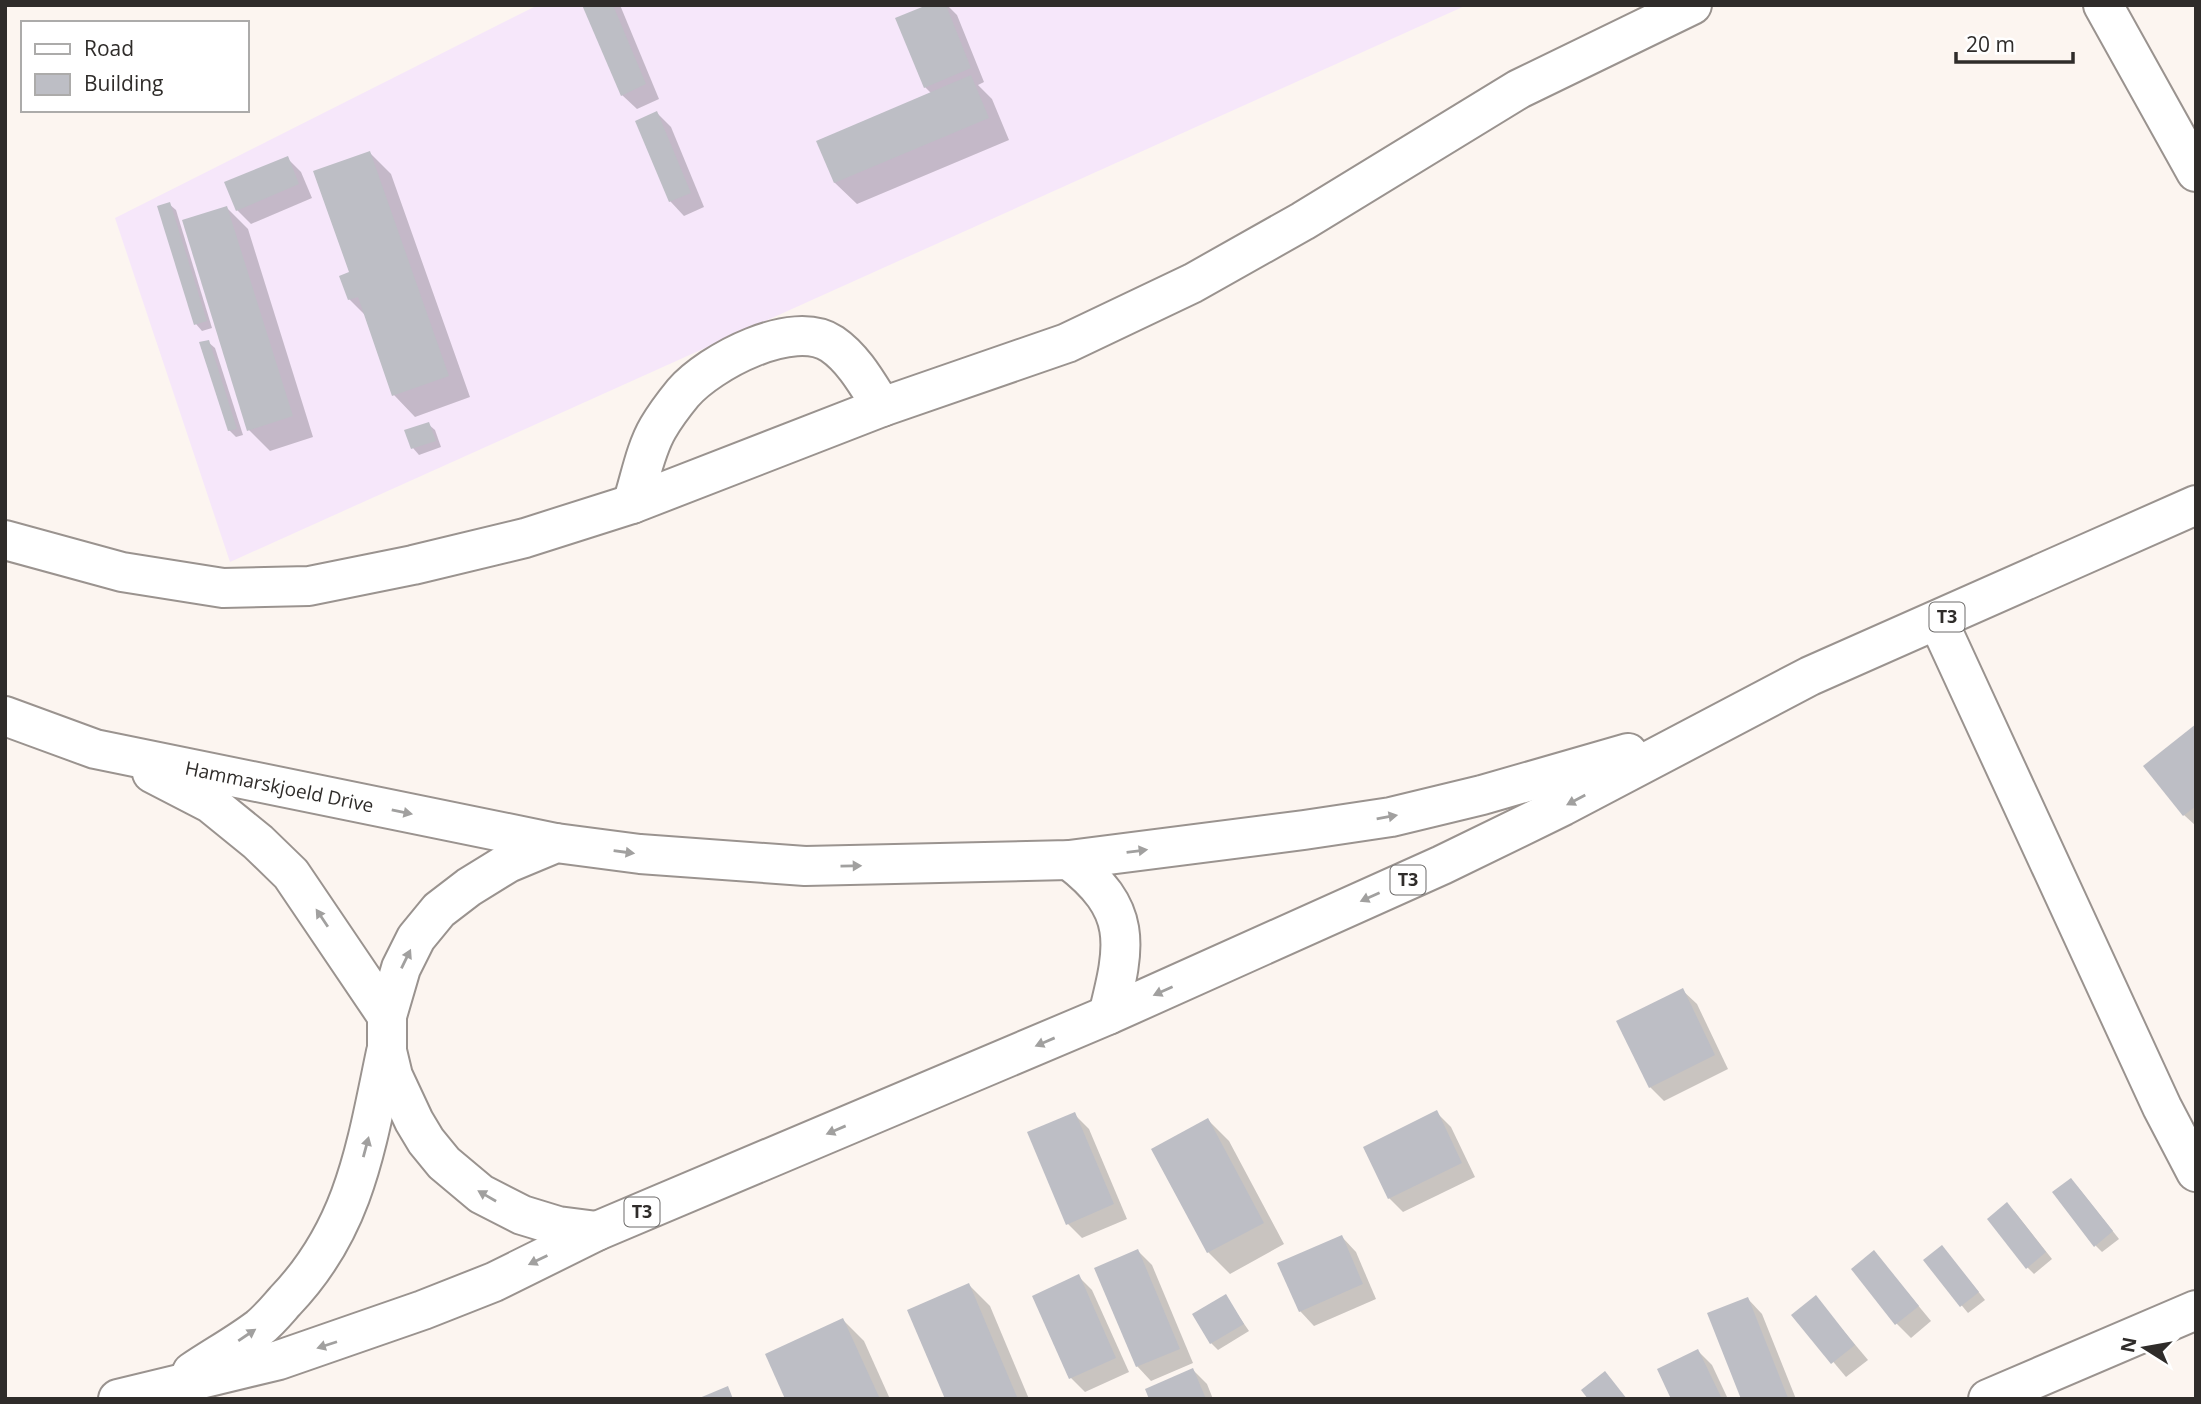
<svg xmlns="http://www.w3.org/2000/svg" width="2201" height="1404" viewBox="0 0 2201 1404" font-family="'Open Sans',sans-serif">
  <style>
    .commercial { fill: #f6e7fa }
    .shadow { fill: #0003 }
    .building { fill: #bdbec5 }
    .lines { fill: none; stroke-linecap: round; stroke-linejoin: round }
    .minor-casing { stroke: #9a938f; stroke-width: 42 }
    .major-casing { stroke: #9a938f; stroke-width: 42 }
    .highway-casing { stroke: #9a938f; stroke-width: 42 }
    .minor { stroke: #fff; stroke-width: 38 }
    .major { stroke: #fff; stroke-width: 38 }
    .highway { stroke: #fff; stroke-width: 38 }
    .oneway { fill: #a1a09f }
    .labels { text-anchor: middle; stroke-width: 5; stroke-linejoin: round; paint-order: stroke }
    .shield { fill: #fff; stroke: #6d6b6a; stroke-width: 2 }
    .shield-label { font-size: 18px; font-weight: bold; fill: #2f2c2a }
    .street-label { font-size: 19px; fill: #2f2c2a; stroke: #fff }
  </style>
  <rect width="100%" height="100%" fill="#fcf5f0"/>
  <path class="commercial" d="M 538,5 L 1467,5 L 230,562 L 115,218 Z"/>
  <g class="shadow">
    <path d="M 584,5 L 620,5 L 659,99 L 637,109 L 622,95 Z"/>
    <path d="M 931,5 L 947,5 L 957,15 L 984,82 L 978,85 L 992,99 L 1009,140 L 857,204 L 835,183 L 818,142 L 932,94 L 925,87 Z"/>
    <path d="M 657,113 L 671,127 L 704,207 L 684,216 L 670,201 Z"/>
    <path d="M 370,153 L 391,174 L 470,397 L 415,417 L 394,395 L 366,316 L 349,299 L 351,273 Z"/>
    <path d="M 287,158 L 301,172 L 312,198 L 251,224 L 237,210 Z"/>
    <path d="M 169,204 L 176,210 L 212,328 L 202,331 L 196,324 Z"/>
    <path d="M 227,208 L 248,229 L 313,437 L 270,451 L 249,430 Z"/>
    <path d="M 208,342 L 215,348 L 243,435 L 236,437 L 229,430 Z"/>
    <path d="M 428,424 L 435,430 L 441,447 L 419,455 L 413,448 L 407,431 Z"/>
    <path d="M 2196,727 L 2196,826 L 2184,815 Z"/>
    <path d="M 1682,990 L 1697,1004 L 1728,1069 L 1664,1101 L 1650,1087 Z"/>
    <path d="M 1436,1112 L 1451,1127 L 1475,1177 L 1403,1212 L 1389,1198 Z"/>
    <path d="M 1074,1114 L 1089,1129 L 1127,1219 L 1082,1238 L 1068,1224 Z"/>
    <path d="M 1208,1120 L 1229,1141 L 1284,1244 L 1230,1274 L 1208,1252 L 1153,1149 Z"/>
    <path d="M 2077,1186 L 2119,1239 L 2102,1252 L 2096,1246 Z"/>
    <path d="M 2014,1211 L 2052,1259 L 2034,1274 L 2027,1267 Z"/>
    <path d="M 1342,1237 L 1356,1252 L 1376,1299 L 1314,1326 L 1300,1311 Z"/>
    <path d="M 1138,1251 L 1152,1265 L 1193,1363 L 1151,1381 L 1137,1366 Z"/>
    <path d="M 1874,1252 L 1931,1321 L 1911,1338 L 1896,1323 Z"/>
    <path d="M 1948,1254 L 1985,1300 L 1968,1313 L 1925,1261 Z"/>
    <path d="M 1078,1276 L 1092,1290 L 1129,1372 L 1085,1392 L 1071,1378 L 1034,1297 Z"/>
    <path d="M 969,1285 L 990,1306 L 1029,1399 L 947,1399 Z"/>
    <path d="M 1225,1296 L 1249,1331 L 1218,1350 L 1211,1343 Z"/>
    <path d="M 1816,1298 L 1868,1360 L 1846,1377 L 1794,1315 Z"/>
    <path d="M 1748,1299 L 1762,1314 L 1796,1399 L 1743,1399 Z"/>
    <path d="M 843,1320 L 864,1341 L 890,1399 L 787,1399 Z"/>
    <path d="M 1698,1351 L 1712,1365 L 1728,1399 L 1673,1399 Z"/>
    <path d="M 1193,1370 L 1207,1384 L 1213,1399 L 1151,1399 Z"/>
  </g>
  <g class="building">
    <path d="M 582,5 L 613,5 L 646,84 L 621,96 Z"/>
    <path d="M 927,5 L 946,5 L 971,68 L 924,88 L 895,18 Z"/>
    <path d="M 971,75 L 989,118 L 834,183 L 816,141 Z"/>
    <path d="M 657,111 L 691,193 L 669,202 L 635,121 Z"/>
    <path d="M 370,151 L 449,376 L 392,396 L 358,297 L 348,300 L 339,276 L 349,272 L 313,171 Z"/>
    <path d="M 288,156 L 299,184 L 236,211 L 224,182 Z"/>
    <path d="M 170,202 L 207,321 L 194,325 L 157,206 Z"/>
    <path d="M 227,206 L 293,416 L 247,431 L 182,220 Z"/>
    <path d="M 209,340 L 237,429 L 228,431 L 199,342 Z"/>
    <path d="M 429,422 L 436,441 L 411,449 L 404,430 Z"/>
    <path d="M 2196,724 L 2196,806 L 2183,816 L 2143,766 Z"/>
    <path d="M 1683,988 L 1715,1055 L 1649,1088 L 1616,1021 Z"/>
    <path d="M 1437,1110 L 1462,1163 L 1388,1199 L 1363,1147 Z"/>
    <path d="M 1075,1112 L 1114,1204 L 1066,1225 L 1027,1132 Z"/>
    <path d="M 1208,1118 L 1264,1223 L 1207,1253 L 1151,1149 Z"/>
    <path d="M 2071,1178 L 2113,1231 L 2094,1247 L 2052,1192 Z"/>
    <path d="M 2007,1202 L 2046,1252 L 2026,1269 L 1987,1219 Z"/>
    <path d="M 1342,1235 L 1363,1284 L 1299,1312 L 1277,1263 Z"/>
    <path d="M 1942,1245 L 1979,1292 L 1960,1307 L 1923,1260 Z"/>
    <path d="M 1138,1249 L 1180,1349 L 1136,1367 L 1094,1268 Z"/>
    <path d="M 1874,1250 L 1919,1306 L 1895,1325 L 1851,1269 Z"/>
    <path d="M 1079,1274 L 1116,1358 L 1069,1379 L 1032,1296 Z"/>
    <path d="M 969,1283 L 1017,1397 L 1013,1399 L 945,1399 L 907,1310 Z"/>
    <path d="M 1226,1294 L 1244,1324 L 1210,1344 L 1192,1314 Z"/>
    <path d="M 1816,1295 L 1855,1345 L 1831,1364 L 1791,1315 Z"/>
    <path d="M 1748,1297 L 1788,1398 L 1785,1399 L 1741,1399 L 1707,1313 Z"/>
    <path d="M 843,1318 L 880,1399 L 785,1399 L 765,1354 Z"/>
    <path d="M 1698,1349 L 1722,1399 L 1671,1399 L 1657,1369 Z"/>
    <path d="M 1193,1368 L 1206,1399 L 1149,1399 L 1145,1389 Z"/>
    <path d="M 1605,1371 L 1627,1399 L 1588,1399 L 1581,1390 Z"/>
    <path d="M 728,1386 L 733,1399 L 697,1399 Z"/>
  </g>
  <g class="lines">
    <defs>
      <g id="minor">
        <path d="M 2103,5 L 2196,172"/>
        <path d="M 632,504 C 640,480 645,450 658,428 C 665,416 674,404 683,393 C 710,362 793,318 832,344 C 854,359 868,385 882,407 L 1067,343 L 1193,283 L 1303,221 L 1519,89 L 1692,5"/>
        <path d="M 5,540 L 122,572 L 223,588 L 309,586 L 413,565 L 525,538 L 632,504 L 882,407"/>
        <path d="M 1938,621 L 2162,1107 L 2196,1172"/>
        <path d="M 1988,1399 L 2196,1310"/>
      </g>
      <g id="major">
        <path id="s1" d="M 5,716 L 95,749 L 556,843"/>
        <path d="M 152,773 L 210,803 L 258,842 L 291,874 L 387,1016"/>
      </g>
      <g id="highway">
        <path d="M 1069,860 C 1133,909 1126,944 1108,1015"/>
        <path d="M 597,1231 L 558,1226 L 522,1215 L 481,1194 L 444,1163 L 426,1141 L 414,1121 L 393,1076 L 387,1051 L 387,1016 L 401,968 L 416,938 L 439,910 L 469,887 L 508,863 L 556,843 L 640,854 L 805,866 L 1069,860 L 1304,830 L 1391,817 L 1482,795 L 1628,753"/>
        <path d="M 192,1372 C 214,1357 238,1344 259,1328 C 269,1320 277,1310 285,1301 C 355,1228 366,1147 386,1052"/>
        <path d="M 118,1399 L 279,1360 L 423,1310 L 494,1282 L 597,1231 L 1108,1015 L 1442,865 L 1563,806 L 1810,676 L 2196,505"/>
      </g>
    </defs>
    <use href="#minor" class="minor-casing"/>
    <use href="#major" class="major-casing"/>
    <use href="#highway" class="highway-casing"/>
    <use href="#minor" class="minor"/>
    <use href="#major" class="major"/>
    <use href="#highway" class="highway"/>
  </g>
  <defs><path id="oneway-solid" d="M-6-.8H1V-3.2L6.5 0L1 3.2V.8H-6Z" transform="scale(1.75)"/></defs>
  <g class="oneway">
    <use href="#oneway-solid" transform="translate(1576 800) rotate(152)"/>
    <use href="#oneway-solid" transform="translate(402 812) rotate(12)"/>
    <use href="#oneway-solid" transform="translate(1387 817) rotate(-10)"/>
    <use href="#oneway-solid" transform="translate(1137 851) rotate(-7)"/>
    <use href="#oneway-solid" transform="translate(624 852) rotate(8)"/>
    <use href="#oneway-solid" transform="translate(851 866) rotate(-1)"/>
    <use href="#oneway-solid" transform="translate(1370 897) rotate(156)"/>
    <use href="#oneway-solid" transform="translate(322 918) rotate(-124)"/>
    <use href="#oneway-solid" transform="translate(406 959) rotate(-64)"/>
    <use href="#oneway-solid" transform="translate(1163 991) rotate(156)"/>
    <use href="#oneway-solid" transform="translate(1045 1042) rotate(157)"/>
    <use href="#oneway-solid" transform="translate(836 1130) rotate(157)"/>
    <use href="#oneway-solid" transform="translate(366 1147) rotate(-75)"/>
    <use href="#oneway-solid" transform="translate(487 1196) rotate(-150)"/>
    <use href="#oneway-solid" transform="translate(538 1260) rotate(154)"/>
    <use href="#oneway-solid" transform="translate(247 1335) rotate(-34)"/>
    <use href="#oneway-solid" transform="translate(327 1345) rotate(162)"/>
  </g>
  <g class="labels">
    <g class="shield">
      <rect x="1929.5" y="602.5" width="35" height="29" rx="5"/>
      <rect x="1390.5" y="865.5" width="35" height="29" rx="5"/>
      <rect x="624.5" y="1197.5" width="35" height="29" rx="5"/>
    </g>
    <g class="shield-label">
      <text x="1947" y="623">T3</text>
      <text x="1408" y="886">T3</text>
      <text x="642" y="1218">T3</text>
    </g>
    <g class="street-label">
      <text dy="7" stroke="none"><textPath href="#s1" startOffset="284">Hammarskjoeld Drive</textPath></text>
    </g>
  </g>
  <rect width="2201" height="1404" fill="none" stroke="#2f2c2a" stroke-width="14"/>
  <rect x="21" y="21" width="228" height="91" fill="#ffffff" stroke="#acabaa" stroke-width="2"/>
  <rect x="35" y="44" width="35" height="10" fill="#ffffff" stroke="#acabaa" stroke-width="2"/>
  <text x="84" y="56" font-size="21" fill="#2f2c2a">Road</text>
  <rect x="35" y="74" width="35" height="21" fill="#bdbec5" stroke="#acabaa" stroke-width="2"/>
  <text x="84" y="91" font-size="21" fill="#2f2c2a">Building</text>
  <g transform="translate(2145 1348) rotate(281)" stroke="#ffffff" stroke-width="5" paint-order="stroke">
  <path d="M0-5L12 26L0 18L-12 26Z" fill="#2f2c2a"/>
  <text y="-10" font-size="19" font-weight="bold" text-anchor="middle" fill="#2f2c2a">N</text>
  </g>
  <path d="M1956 52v10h117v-10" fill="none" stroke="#2f2c2a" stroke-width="3.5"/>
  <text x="1966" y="52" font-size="21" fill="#2f2c2a" stroke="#ffffff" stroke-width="5" paint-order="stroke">20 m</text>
</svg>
